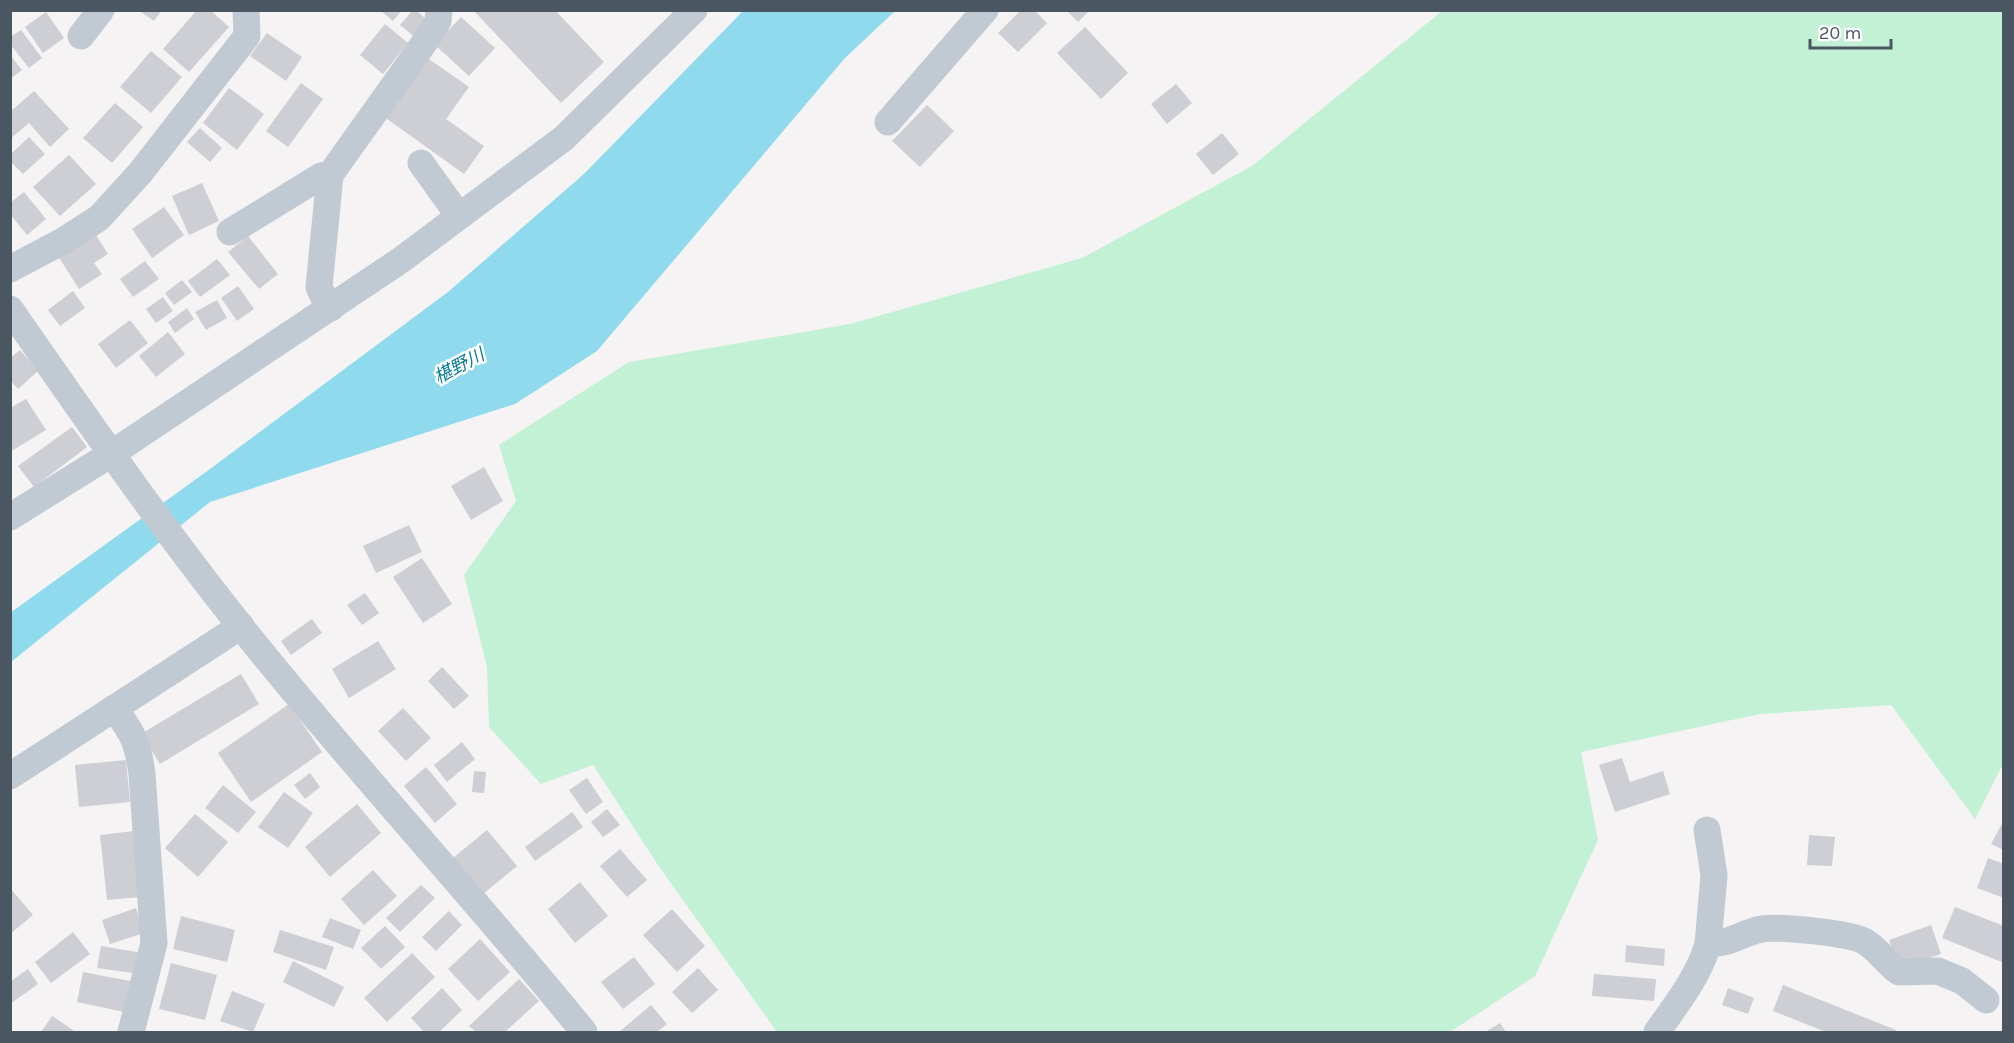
<svg xmlns="http://www.w3.org/2000/svg" width="2014" height="1043" viewBox="0 0 2014 1043" font-family="Karla,'Noto Sans JP',sans-serif">
  <style>
    .green { fill: #c3f1d5 }
    .water { fill: #90daee }
    .building { fill: #cdcfd5 }
    .lines { fill: none; stroke-linecap: round; stroke-linejoin: round }
    .minor { stroke: #c1cad2; stroke-width: 27 }
    .labels { text-anchor: middle; stroke-width: 5; stroke-linejoin: round; paint-order: stroke }
    .water-label { font-size: 18px; font-style: italic; fill: #0c7c9b; stroke: #fff }
  </style>
  <rect width="100%" height="100%" fill="#f5f3f3"/>
  <path class="green" d="M 1442,11 L 2003,11 L 2004,762 L 1975,819 L 1891,705 L 1760,714 L 1581,752 L 1598,840 L 1535,976 L 1450,1032 L 777,1032 L 660,868 L 593,765 L 541,784 L 489,727 L 487,667 L 464,575 L 516,501 L 499,445 L 629,362 L 850,324 L 1082,258 L 1252,166 Z"/>
  <path class="water" d="M 743,11 L 895,11 L 845,58 L 597,351 L 515,404 L 210,502 L 11,662 L 10,613 L 206,472 L 448,292 L 584,174 Z"/>
  <g class="building">
    <path d="M 138,10 L 162,10 L 154,21 Z"/>
    <path d="M 197,10 L 210,10 L 229,27 L 189,72 L 163,49 Z"/>
    <path d="M 380,10 L 402,10 L 393,21 Z"/>
    <path d="M 413,10 L 416,10 L 430,23 L 417,39 L 400,25 Z"/>
    <path d="M 473,10 L 555,10 L 604,62 L 561,103 Z"/>
    <path d="M 1021,10 L 1034,10 L 1047,23 L 1018,52 L 998,33 Z"/>
    <path d="M 1066,10 L 1090,10 L 1078,22 Z"/>
    <path d="M 46,12 L 64,38 L 43,53 L 25,27 Z"/>
    <path d="M 461,17 L 495,48 L 469,76 L 435,45 Z"/>
    <path d="M 385,24 L 408,43 L 383,74 L 360,55 Z"/>
    <path d="M 1085,27 L 1128,73 L 1101,99 L 1057,53 Z"/>
    <path d="M 21,30 L 42,58 L 29,68 L 10,44 L 10,37 Z"/>
    <path d="M 267,33 L 302,57 L 286,81 L 250,56 Z"/>
    <path d="M 151,51 L 182,77 L 151,113 L 120,87 Z"/>
    <path d="M 10,55 L 22,70 L 10,79 Z"/>
    <path d="M 426,57 L 469,87 L 446,119 L 484,146 L 464,174 L 383,116 Z"/>
    <path d="M 301,83 L 323,99 L 288,147 L 266,131 Z"/>
    <path d="M 1176,84 L 1192,103 L 1167,124 L 1151,104 Z"/>
    <path d="M 229,88 L 264,114 L 237,150 L 203,123 Z"/>
    <path d="M 34,91 L 69,129 L 50,147 L 29,123 L 10,139 L 10,112 Z"/>
    <path d="M 115,103 L 143,127 L 112,163 L 83,138 Z"/>
    <path d="M 927,105 L 954,131 L 920,167 L 892,141 Z"/>
    <path d="M 200,128 L 222,148 L 210,162 L 187,142 Z"/>
    <path d="M 1222,133 L 1239,154 L 1213,175 L 1196,154 Z"/>
    <path d="M 29,137 L 45,154 L 23,174 L 10,161 L 10,155 Z"/>
    <path d="M 69,155 L 96,184 L 60,216 L 33,187 Z"/>
    <path d="M 202,183 L 219,221 L 189,235 L 172,196 Z"/>
    <path d="M 24,192 L 46,219 L 27,235 L 10,214 L 10,203 Z"/>
    <path d="M 164,207 L 184,235 L 152,258 L 132,229 Z"/>
    <path d="M 94,232 L 108,254 L 94,263 L 102,274 L 79,289 L 58,256 Z"/>
    <path d="M 248,236 L 278,274 L 259,289 L 228,252 Z"/>
    <path d="M 217,259 L 230,275 L 200,297 L 188,281 Z"/>
    <path d="M 145,261 L 159,279 L 133,297 L 120,279 Z"/>
    <path d="M 182,280 L 192,292 L 174,305 L 165,293 Z"/>
    <path d="M 238,286 L 254,309 L 237,321 L 221,298 Z"/>
    <path d="M 73,291 L 85,308 L 60,326 L 48,310 Z"/>
    <path d="M 163,297 L 173,311 L 156,323 L 146,309 Z"/>
    <path d="M 217,300 L 227,318 L 206,330 L 195,312 Z"/>
    <path d="M 187,308 L 194,319 L 175,333 L 168,322 Z"/>
    <path d="M 130,320 L 148,343 L 116,368 L 98,344 Z"/>
    <path d="M 168,332 L 185,354 L 156,377 L 139,356 Z"/>
    <path d="M 20,350 L 38,371 L 18,389 L 10,380 L 10,358 Z"/>
    <path d="M 26,399 L 46,430 L 10,452 L 10,408 Z"/>
    <path d="M 72,427 L 87,447 L 34,487 L 18,466 Z"/>
    <path d="M 484,467 L 503,501 L 471,520 L 451,486 Z"/>
    <path d="M 409,525 L 422,552 L 376,573 L 363,546 Z"/>
    <path d="M 422,558 L 452,604 L 423,623 L 393,577 Z"/>
    <path d="M 365,593 L 379,613 L 362,625 L 347,605 Z"/>
    <path d="M 312,619 L 322,633 L 291,655 L 281,641 Z"/>
    <path d="M 378,641 L 396,669 L 349,698 L 332,669 Z"/>
    <path d="M 442,667 L 469,696 L 454,709 L 428,681 Z"/>
    <path d="M 241,674 L 259,704 L 160,764 L 141,734 Z"/>
    <path d="M 289,704 L 322,752 L 251,802 L 218,753 Z"/>
    <path d="M 403,708 L 431,738 L 406,761 L 378,731 Z"/>
    <path d="M 462,742 L 475,759 L 447,782 L 434,765 Z"/>
    <path d="M 1622,758 L 1630,782 L 1663,771 L 1670,794 L 1615,812 L 1599,765 Z"/>
    <path d="M 126,760 L 130,802 L 79,807 L 75,765 Z"/>
    <path d="M 426,767 L 457,804 L 435,823 L 404,786 Z"/>
    <path d="M 474,771 L 486,772 L 484,793 L 472,792 Z"/>
    <path d="M 310,773 L 320,787 L 305,799 L 294,785 Z"/>
    <path d="M 587,778 L 603,802 L 586,814 L 569,790 Z"/>
    <path d="M 223,785 L 256,812 L 238,833 L 205,808 Z"/>
    <path d="M 284,792 L 313,813 L 288,848 L 258,827 Z"/>
    <path d="M 357,804 L 381,833 L 330,877 L 305,847 Z"/>
    <path d="M 607,809 L 620,825 L 603,837 L 591,822 Z"/>
    <path d="M 572,812 L 583,827 L 535,861 L 525,847 Z"/>
    <path d="M 195,814 L 228,842 L 198,877 L 165,848 Z"/>
    <path d="M 2004,820 L 2004,850 L 1991,844 Z"/>
    <path d="M 487,830 L 517,866 L 483,894 L 453,858 Z"/>
    <path d="M 133,831 L 141,897 L 107,900 L 100,835 Z"/>
    <path d="M 1809,835 L 1835,837 L 1832,866 L 1807,865 Z"/>
    <path d="M 620,849 L 647,880 L 627,897 L 600,866 Z"/>
    <path d="M 1988,858 L 2004,864 L 2004,898 L 1977,888 Z"/>
    <path d="M 373,870 L 397,896 L 364,925 L 341,899 Z"/>
    <path d="M 580,882 L 608,916 L 575,943 L 548,909 Z"/>
    <path d="M 421,885 L 435,898 L 400,932 L 386,918 Z"/>
    <path d="M 10,888 L 33,915 L 10,934 Z"/>
    <path d="M 1955,907 L 2004,926 L 2004,963 L 1942,938 Z"/>
    <path d="M 136,908 L 144,933 L 110,944 L 102,920 Z"/>
    <path d="M 672,909 L 705,946 L 677,972 L 643,935 Z"/>
    <path d="M 449,911 L 462,925 L 436,951 L 422,937 Z"/>
    <path d="M 181,916 L 235,930 L 227,962 L 173,949 Z"/>
    <path d="M 330,918 L 361,930 L 353,949 L 322,937 Z"/>
    <path d="M 1931,925 L 1941,954 L 1899,968 L 1889,940 Z"/>
    <path d="M 385,926 L 405,947 L 381,969 L 361,948 Z"/>
    <path d="M 280,930 L 334,947 L 326,970 L 273,952 Z"/>
    <path d="M 73,932 L 90,954 L 51,983 L 35,962 Z"/>
    <path d="M 480,939 L 510,972 L 478,1001 L 448,969 Z"/>
    <path d="M 1626,945 L 1665,949 L 1664,966 L 1625,962 Z"/>
    <path d="M 101,946 L 143,953 L 140,974 L 97,968 Z"/>
    <path d="M 412,953 L 435,977 L 387,1022 L 364,998 Z"/>
    <path d="M 634,957 L 655,984 L 623,1009 L 601,982 Z"/>
    <path d="M 293,961 L 344,987 L 334,1007 L 283,982 Z"/>
    <path d="M 171,963 L 217,975 L 205,1020 L 159,1009 Z"/>
    <path d="M 698,968 L 718,990 L 692,1013 L 672,992 Z"/>
    <path d="M 28,969 L 38,984 L 10,1004 L 10,982 Z"/>
    <path d="M 83,972 L 130,981 L 124,1012 L 77,1002 Z"/>
    <path d="M 1594,974 L 1656,979 L 1654,1001 L 1592,996 Z"/>
    <path d="M 519,979 L 539,1001 L 505,1032 L 476,1032 L 469,1026 Z"/>
    <path d="M 1783,985 L 1896,1030 L 1895,1032 L 1826,1032 L 1773,1011 Z"/>
    <path d="M 442,988 L 462,1010 L 439,1032 L 424,1032 L 411,1018 Z"/>
    <path d="M 1728,988 L 1754,998 L 1748,1014 L 1722,1005 Z"/>
    <path d="M 232,991 L 265,1004 L 253,1032 L 220,1021 Z"/>
    <path d="M 651,1005 L 667,1024 L 657,1032 L 619,1032 Z"/>
    <path d="M 52,1016 L 76,1032 L 41,1032 Z"/>
    <path d="M 1500,1023 L 1506,1032 L 1485,1032 Z"/>
  </g>
  <g class="lines">
    <g class="minor">
      <path d="M 81,36 L 101,10"/>
      <path d="M 888,122 L 985,10"/>
      <path d="M 421,163 L 459,216"/>
      <path d="M 230,232 L 321,176 L 330,175"/>
      <path d="M 10,269 L 63,241 L 99,218 L 140,173 L 247,36 L 246,10"/>
      <path d="M 331,308 L 325,300 L 319,287 L 330,175 L 427,39 L 438,21 L 439,10"/>
      <path d="M 10,309 C 85,417 160,525 242,628 C 352,766 473,895 584,1032"/>
      <path d="M 10,517 L 111,454 L 401,260 L 564,138 L 694,10"/>
      <path d="M 114,708 C 133,733 138,743 142,774 L 154,943 L 131,1032"/>
      <path d="M 10,776 L 241,626"/>
      <path d="M 1708,944 C 1728,944 1739,935 1757,930 C 1775,925 1848,933 1864,941 C 1878,949 1886,963 1899,972 L 1938,971 L 1962,981 L 1986,1000"/>
      <path d="M 1657,1032 C 1675,1006 1699,976 1708,944 L 1714,875 L 1707,830"/>
    </g>
  </g>
  <g class="labels">
    <g class="water-label">
      <text transform="translate(459 366) rotate(-28)" y="6">椹野川</text>
    </g>
  </g>
  <rect width="2014" height="1043" fill="none" stroke="#4a5661" stroke-width="24"/>
  <path d="M1810 39v9h81v-9" fill="none" stroke="#4a5661" stroke-width="3"/>
  <text x="1819" y="39" font-size="18" fill="#4a5661" stroke="#ffffff" stroke-width="4.5" paint-order="stroke">20 m</text>
</svg>
